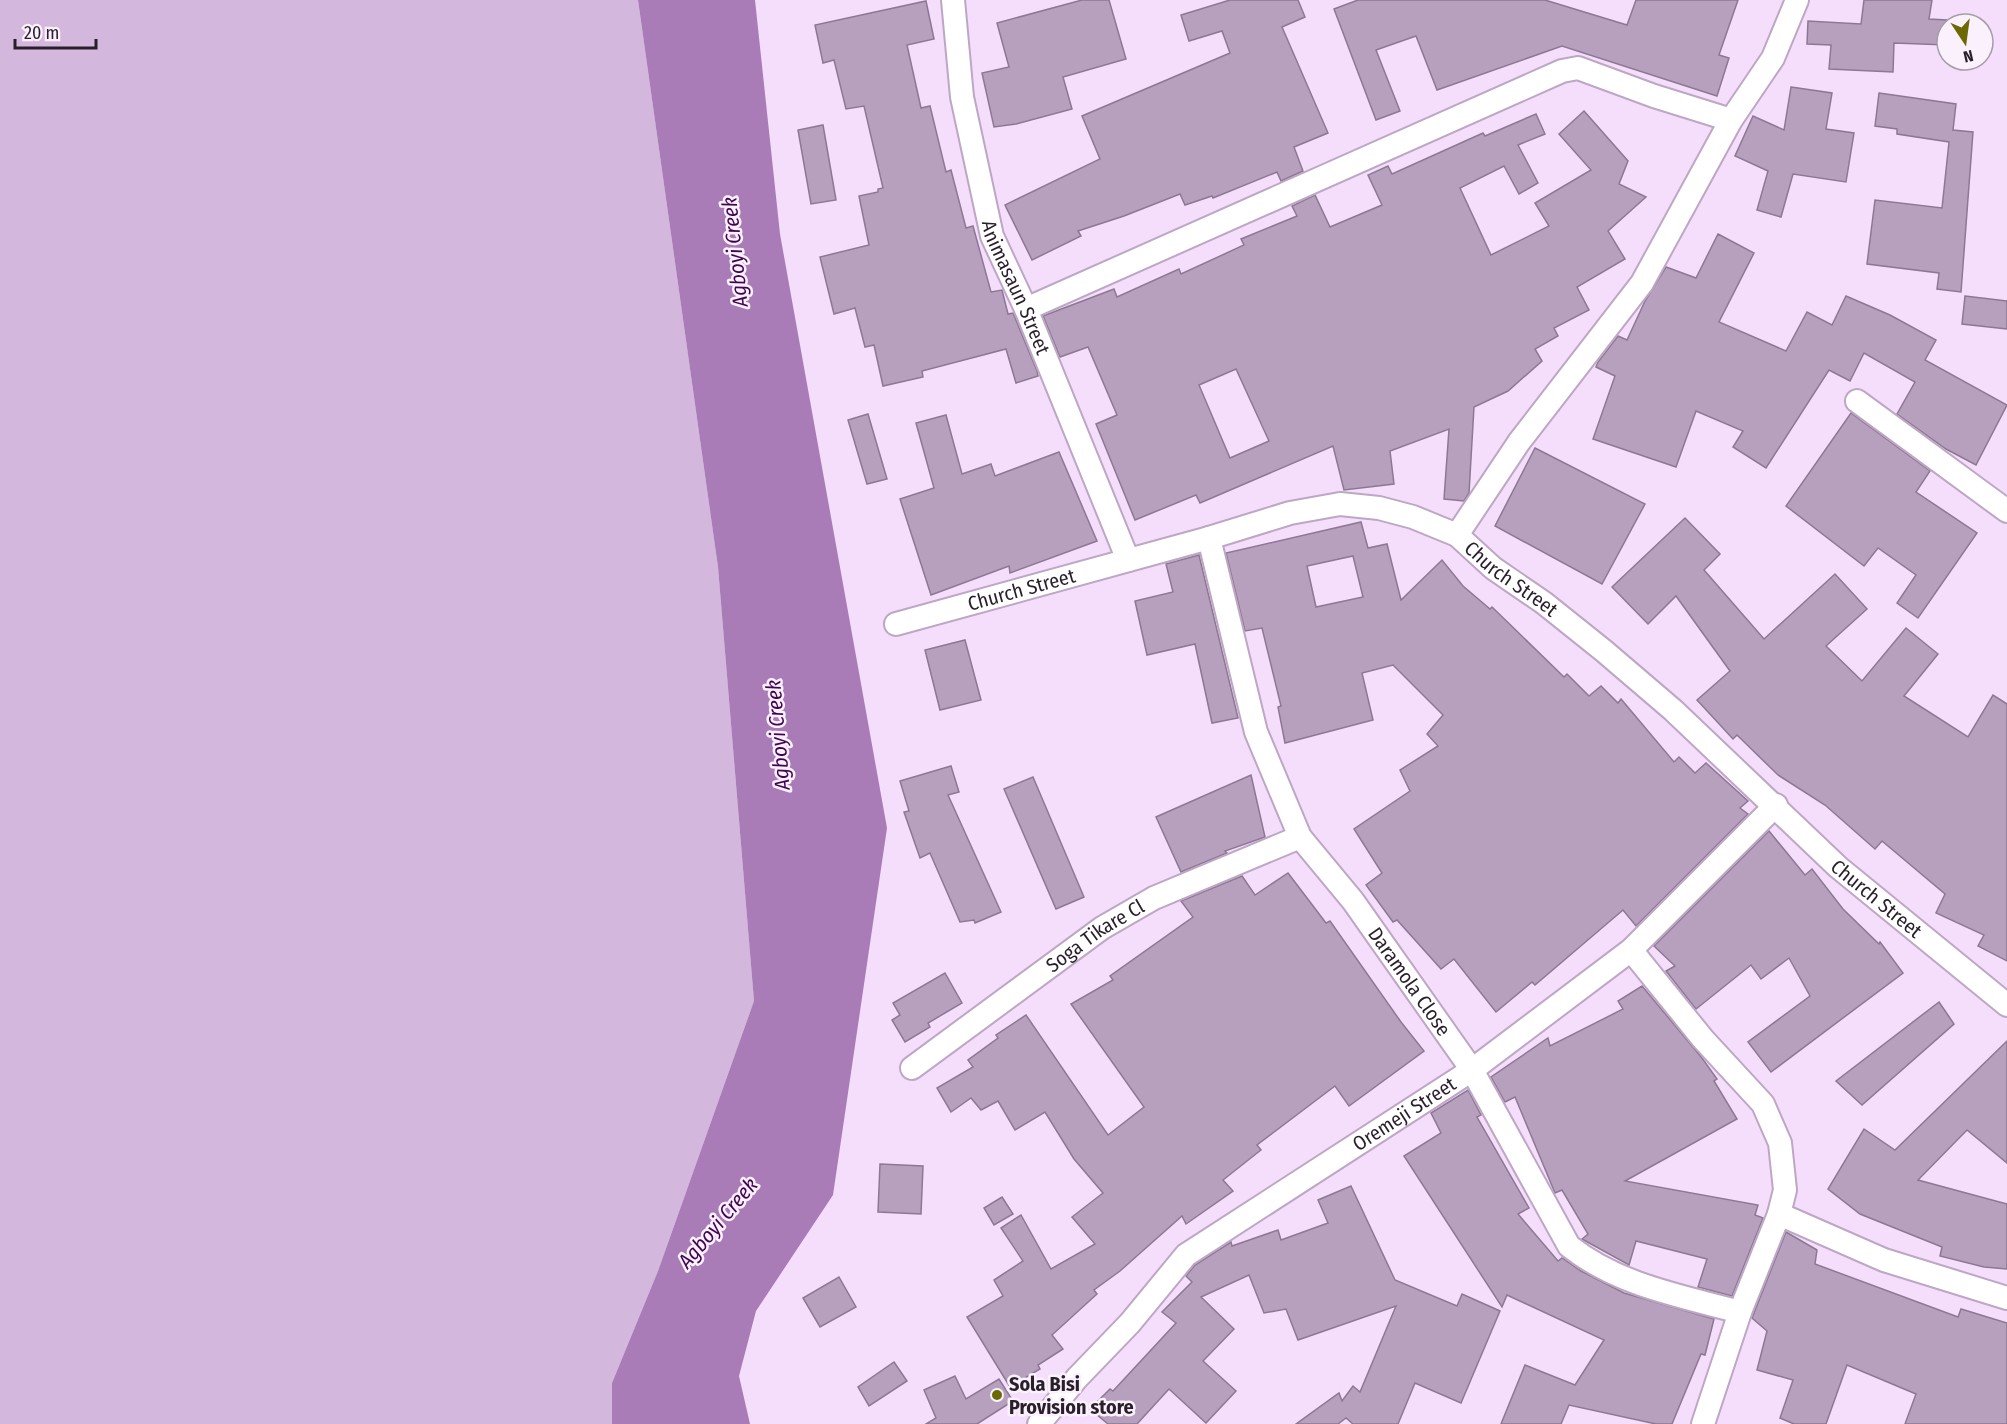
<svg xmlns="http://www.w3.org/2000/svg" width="2007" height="1424" viewBox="0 0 2007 1424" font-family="'Fira Sans Condensed',sans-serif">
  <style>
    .green { fill: #d3b7dc }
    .water { fill: #a97cb8 }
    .building { fill: #b6a0bd; stroke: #8d7894; stroke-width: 1.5; fill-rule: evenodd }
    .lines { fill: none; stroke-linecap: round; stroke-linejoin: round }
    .street-casing { stroke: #bda7c4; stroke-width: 26 }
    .street { stroke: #fff; stroke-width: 22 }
    .poi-dot { fill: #6c6904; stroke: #faf1fd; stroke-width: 2 }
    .labels { text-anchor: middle; stroke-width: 5; stroke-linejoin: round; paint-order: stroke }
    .street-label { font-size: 20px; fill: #281f2a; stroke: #faf1fd }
    .poi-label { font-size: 20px; font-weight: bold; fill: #281f2a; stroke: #faf1fd; text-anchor: start }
    .water-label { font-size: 21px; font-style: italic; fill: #420452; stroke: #faf1fd }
  </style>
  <rect width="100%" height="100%" fill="#f5defc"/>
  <path class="green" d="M 0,0 L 638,0 L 718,567 L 754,1001 L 658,1271 L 612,1383 L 612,1424 L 0,1424 Z"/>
  <path class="water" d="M 638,0 L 755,0 L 780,234 L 887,828 L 833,1195 L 756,1311 L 739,1376 L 750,1424 L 612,1424 L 612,1383 L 658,1271 L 754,1001 L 718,567 Z"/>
  <g class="building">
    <path d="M 1082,0 L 1109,0 L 1126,59 L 1063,77 L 1072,109 L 1016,124 L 994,127 L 982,73 L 1009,67 L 997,23 Z"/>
    <path d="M 1230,0 L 1298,0 L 1305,17 L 1282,27 L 1328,133 L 1294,147 L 1303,171 L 1281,181 L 1277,172 L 1213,198 L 1212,196 L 1185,205 L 1180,194 L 1124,216 L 1078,231 L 1081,236 L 1032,260 L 1005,205 L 1100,159 L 1082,116 L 1230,53 L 1222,31 L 1189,41 L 1181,15 Z"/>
    <path d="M 1358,0 L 1545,0 L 1627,25 L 1636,0 L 1738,0 L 1719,55 L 1729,58 L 1717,96 L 1562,46 L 1437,90 L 1416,36 L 1376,50 L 1400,111 L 1376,120 L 1334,9 Z"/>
    <path d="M 1864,0 L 1932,0 L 1929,19 L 1947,20 L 1947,45 L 1894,43 L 1893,72 L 1829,69 L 1831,45 L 1807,44 L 1808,21 L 1861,24 Z"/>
    <path d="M 926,1 L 934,39 L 907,45 L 921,108 L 930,106 L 946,172 L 951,170 L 966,228 L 973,226 L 991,292 L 1002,290 L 1008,314 L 1013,313 L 1037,371 L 1038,376 L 1016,383 L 1006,349 L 922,371 L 923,377 L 883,386 L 874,345 L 865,347 L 855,308 L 834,314 L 820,257 L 869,245 L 859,196 L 878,192 L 878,189 L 883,188 L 864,106 L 846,109 L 834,60 L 823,63 L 815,25 Z"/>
    <path d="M 1791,87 L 1832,93 L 1826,129 L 1854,133 L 1846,182 L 1793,174 L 1781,217 L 1757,210 L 1768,171 L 1735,156 L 1753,116 L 1784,130 Z"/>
    <path d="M 1879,93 L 1956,104 L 1953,130 L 1973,132 L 1961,292 L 1937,289 L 1939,273 L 1867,264 L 1875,200 L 1942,208 L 1949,142 L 1897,134 L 1897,129 L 1875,126 Z"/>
    <path d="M 1584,111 L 1628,161 L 1619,184 L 1646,197 L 1608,231 L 1625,259 L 1577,287 L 1589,310 L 1554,328 L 1558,336 L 1535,349 L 1542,361 L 1508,391 L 1474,407 L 1469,493 L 1464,501 L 1444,499 L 1449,429 L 1390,451 L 1394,484 L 1344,490 L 1333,446 L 1200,503 L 1196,495 L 1135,520 L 1096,424 L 1117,415 L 1088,347 L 1060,357 L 1043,316 L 1114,289 L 1117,297 L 1179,269 L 1181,274 L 1244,245 L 1241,239 L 1297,216 L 1292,206 L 1315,195 L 1330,227 L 1382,205 L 1368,175 L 1388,166 L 1392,174 L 1483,133 L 1485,136 L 1536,114 L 1545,134 L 1518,145 L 1538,183 L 1519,194 L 1504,166 L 1460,188 L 1491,255 L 1549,226 L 1535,203 L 1591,170 L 1559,134 ZM 1236,369 L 1269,441 L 1230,458 L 1199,385 Z"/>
    <path d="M 823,125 L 836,200 L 811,204 L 798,130 Z"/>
    <path d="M 1718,234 L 1754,253 L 1719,322 L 1786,351 L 1807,312 L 1832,325 L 1846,296 L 1890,315 L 1936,340 L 1925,360 L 2007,405 L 1976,465 L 1946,449 L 1897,414 L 1915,382 L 1864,353 L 1850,381 L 1829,370 L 1766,468 L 1733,447 L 1743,431 L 1696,411 L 1676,467 L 1593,439 L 1615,376 L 1596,367 L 1598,362 L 1618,336 L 1627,340 L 1645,301 L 1666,267 L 1696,278 Z"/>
    <path d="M 1965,296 L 2007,301 L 2007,329 L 1962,324 Z"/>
    <path d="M 1851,413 L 1930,471 L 1916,492 L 1977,533 L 1918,618 L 1897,603 L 1916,575 L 1878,548 L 1864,566 L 1786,506 Z"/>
    <path d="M 868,414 L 887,479 L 867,484 L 848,420 Z"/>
    <path d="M 946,415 L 962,474 L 991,464 L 995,476 L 1059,452 L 1097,541 L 1010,573 L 1009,566 L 931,595 L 900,499 L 934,488 L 916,423 Z"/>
    <path d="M 1535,448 L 1645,504 L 1602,584 L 1495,526 Z"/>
    <path d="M 1685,518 L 1720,554 L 1704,570 L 1764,639 L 1835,574 L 1867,609 L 1826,646 L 1862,681 L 1906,628 L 1938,654 L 1904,696 L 1968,737 L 1993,695 L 2007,704 L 2007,961 L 1978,946 L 1984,935 L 1936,913 L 1945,894 L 1882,841 L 1875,849 L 1825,805 L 1778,775 L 1737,735 L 1733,739 L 1697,700 L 1730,671 L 1676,596 L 1648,624 L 1612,587 Z"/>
    <path d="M 1361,522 L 1368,548 L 1387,544 L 1401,600 L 1442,560 L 1463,586 L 1490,609 L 1492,607 L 1564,677 L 1567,674 L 1589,696 L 1601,686 L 1618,703 L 1621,699 L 1674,762 L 1679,757 L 1695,773 L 1706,763 L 1748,801 L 1740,808 L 1748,814 L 1636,926 L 1623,910 L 1535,985 L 1532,982 L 1496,1012 L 1454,959 L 1441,969 L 1397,920 L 1393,922 L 1366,885 L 1382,873 L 1354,829 L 1410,791 L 1400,770 L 1438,746 L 1427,734 L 1443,715 L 1393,665 L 1362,673 L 1373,720 L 1285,743 L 1278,707 L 1281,706 L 1262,628 L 1245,631 L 1226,553 ZM 1353,556 L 1363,597 L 1316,607 L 1307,566 Z"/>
    <path d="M 1199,555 L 1238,718 L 1212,723 L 1195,644 L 1147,655 L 1135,601 L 1173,592 L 1166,564 Z"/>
    <path d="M 965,640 L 981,700 L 940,710 L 925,650 Z"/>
    <path d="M 951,766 L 959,792 L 948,795 L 1001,912 L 975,923 L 974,920 L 960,922 L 930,853 L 920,858 L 904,812 L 909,811 L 900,781 Z"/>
    <path d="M 1251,775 L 1265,837 L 1225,851 L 1227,853 L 1181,872 L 1156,817 Z"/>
    <path d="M 1033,777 L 1084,897 L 1056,909 L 1004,789 Z"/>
    <path d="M 1769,831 L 1805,875 L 1812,869 L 1843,909 L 1879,944 L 1880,942 L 1903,973 L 1771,1072 L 1748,1042 L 1810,996 L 1789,958 L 1761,979 L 1751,965 L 1696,1009 L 1666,971 L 1675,966 L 1654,946 Z"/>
    <path d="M 1288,873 L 1326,923 L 1330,921 L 1401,1022 L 1424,1051 L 1349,1106 L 1335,1086 L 1257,1145 L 1261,1150 L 1223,1180 L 1233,1191 L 1186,1224 L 1182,1216 L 1120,1271 L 1094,1290 L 1097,1294 L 1052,1335 L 1063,1349 L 1038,1365 L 1040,1369 L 1010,1387 L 967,1317 L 1003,1296 L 994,1280 L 1023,1261 L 1001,1228 L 1021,1215 L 1051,1269 L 1095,1244 L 1072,1217 L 1103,1193 L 1074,1159 L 1045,1112 L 1015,1130 L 998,1101 L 981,1110 L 971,1098 L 951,1112 L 937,1088 L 973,1067 L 968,1060 L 998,1038 L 996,1035 L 1026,1015 L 1108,1135 L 1144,1107 L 1071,1004 L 1113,980 L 1110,976 L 1193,917 L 1181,901 L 1242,876 L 1255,895 Z"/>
    <path d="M 945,973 L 962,1003 L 928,1023 L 930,1027 L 905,1042 L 892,1020 L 900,1015 L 893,1003 Z"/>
    <path d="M 1642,986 L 1702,1058 L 1717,1079 L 1714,1081 L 1737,1119 L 1625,1181 L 1758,1205 L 1755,1215 L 1763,1218 L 1732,1296 L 1698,1287 L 1707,1259 L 1636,1241 L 1629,1265 L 1582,1239 L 1588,1234 L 1562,1190 L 1555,1193 L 1515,1097 L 1505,1102 L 1491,1077 L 1548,1038 L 1550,1046 L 1623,1009 L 1618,1001 Z"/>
    <path d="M 1939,1002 L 1954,1024 L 1862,1105 L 1836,1081 Z"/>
    <path d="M 2007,1041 L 2007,1163 L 1967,1130 L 1918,1180 L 2007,1204 L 2007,1269 L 1984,1267 L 1940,1256 L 1942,1247 L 1860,1214 L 1828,1189 L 1864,1129 L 1895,1150 Z"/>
    <path d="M 1468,1090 L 1481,1115 L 1477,1117 L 1529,1208 L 1518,1214 L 1558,1261 L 1562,1258 L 1581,1271 L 1624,1293 L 1714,1319 L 1705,1355 L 1701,1354 L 1672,1424 L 1656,1424 L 1569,1405 L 1561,1424 L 1501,1424 L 1525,1365 L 1575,1385 L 1604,1340 L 1507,1295 L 1502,1307 L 1404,1156 L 1441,1133 L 1431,1113 Z"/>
    <path d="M 880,1164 L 923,1166 L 921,1214 L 878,1212 Z"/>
    <path d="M 1351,1186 L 1395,1280 L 1457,1306 L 1462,1294 L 1500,1311 L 1461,1403 L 1415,1383 L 1398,1424 L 1353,1424 L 1346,1418 L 1338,1424 L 1296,1424 L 1339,1393 L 1342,1401 L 1353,1386 L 1360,1392 L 1396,1306 L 1298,1340 L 1286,1309 L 1264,1313 L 1249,1275 L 1201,1297 L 1234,1329 L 1203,1361 L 1236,1391 L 1206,1423 L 1169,1389 L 1137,1424 L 1108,1424 L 1090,1409 L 1110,1389 L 1113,1391 L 1176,1323 L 1162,1312 L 1192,1282 L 1186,1276 L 1195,1265 L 1231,1242 L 1232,1246 L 1278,1230 L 1281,1240 L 1328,1223 L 1318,1200 Z"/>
    <path d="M 1002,1197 L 1013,1214 L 994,1225 L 984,1208 Z"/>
    <path d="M 1786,1232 L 1817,1250 L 1815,1264 L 1958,1317 L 1961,1309 L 2007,1323 L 2007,1424 L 1905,1424 L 1916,1394 L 1847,1365 L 1826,1424 L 1794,1424 L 1780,1418 L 1793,1380 L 1757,1370 L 1767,1331 L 1752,1318 Z"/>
    <path d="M 839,1277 L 856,1307 L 820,1327 L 803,1298 Z"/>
    <path d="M 894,1362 L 907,1381 L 869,1406 L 858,1387 Z"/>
    <path d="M 955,1376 L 966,1399 L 999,1379 L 1013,1401 L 977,1424 L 926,1424 L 936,1418 L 924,1390 Z"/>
  </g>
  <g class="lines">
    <defs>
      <g id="street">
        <path id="s1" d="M 953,0 L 962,97 L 992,236 L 1026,309 L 1128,560"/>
        <path d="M 1026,309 L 1562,71 L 1578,68 L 1654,96 L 1731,120"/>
        <path d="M 1857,401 L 2007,511"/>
        <path d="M 1457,535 L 1519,442 L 1642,283 L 1731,120 L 1773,58 L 1797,0"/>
        <path id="s2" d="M 1209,538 L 1256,732 L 1300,837 L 1353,901 L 1472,1070 L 1569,1246 C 1618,1285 1681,1296 1740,1312"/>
        <path id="s3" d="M 896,624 L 1209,538 L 1290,513 L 1340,504 L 1379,508 L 1413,517 L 1457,535 L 1493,568 L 1544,603 L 1604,651 L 1673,710 L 1838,867 L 2007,1005"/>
        <path d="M 1631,950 L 1703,1039 L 1763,1104 L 1780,1143 L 1785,1190 L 1779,1214 L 1740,1312 L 1703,1424"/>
        <path id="s4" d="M 912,1068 L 1102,928 L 1154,898 L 1300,837"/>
        <path d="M 1779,1214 L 1884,1260 L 2007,1298"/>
        <path id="s5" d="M 1039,1424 L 1077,1378 L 1130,1323 L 1186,1255 L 1472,1070 L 1631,950 L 1776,805"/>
      </g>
    </defs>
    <use href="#street" class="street-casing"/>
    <use href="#street" class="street"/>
  </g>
  <circle class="poi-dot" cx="997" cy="1395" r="6"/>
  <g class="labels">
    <g class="street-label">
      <text dy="7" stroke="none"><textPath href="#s1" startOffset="296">Animasaun Street</textPath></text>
      <text dy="7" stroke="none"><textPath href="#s3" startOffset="652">Church Street</textPath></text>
      <text dy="7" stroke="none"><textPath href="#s3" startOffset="130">Church Street</textPath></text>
      <text dy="7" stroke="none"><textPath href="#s3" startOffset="1138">Church Street</textPath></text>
      <text dy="7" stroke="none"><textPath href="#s4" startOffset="226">Soga Tikare Cl</textPath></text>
      <text dy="7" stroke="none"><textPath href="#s2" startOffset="495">Daramola Close</textPath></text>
      <text dy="7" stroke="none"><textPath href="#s5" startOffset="484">Oremeji Street</textPath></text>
    </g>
    <g class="poi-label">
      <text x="1009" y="1391">Sola Bisi<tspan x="1009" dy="23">Provision store</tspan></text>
    </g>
    <g class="water-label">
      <text transform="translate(735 252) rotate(-96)" y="7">Agboyi Creek</text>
      <text transform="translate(778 735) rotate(-95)" y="7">Agboyi Creek</text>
      <text transform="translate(718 1223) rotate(-50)" y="7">Agboyi Creek</text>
    </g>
  </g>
  <g transform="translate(1965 42) rotate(167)"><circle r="28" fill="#faf1fd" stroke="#a69da9" stroke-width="1.5"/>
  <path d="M0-4.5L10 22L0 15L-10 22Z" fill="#6c6904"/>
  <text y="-9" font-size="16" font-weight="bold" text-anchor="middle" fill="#281f2a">N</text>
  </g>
  <path d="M15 39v9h81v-9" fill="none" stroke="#281f2a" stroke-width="3"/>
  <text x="24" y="39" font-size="18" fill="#281f2a" stroke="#faf1fd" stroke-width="4.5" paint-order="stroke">20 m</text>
</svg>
